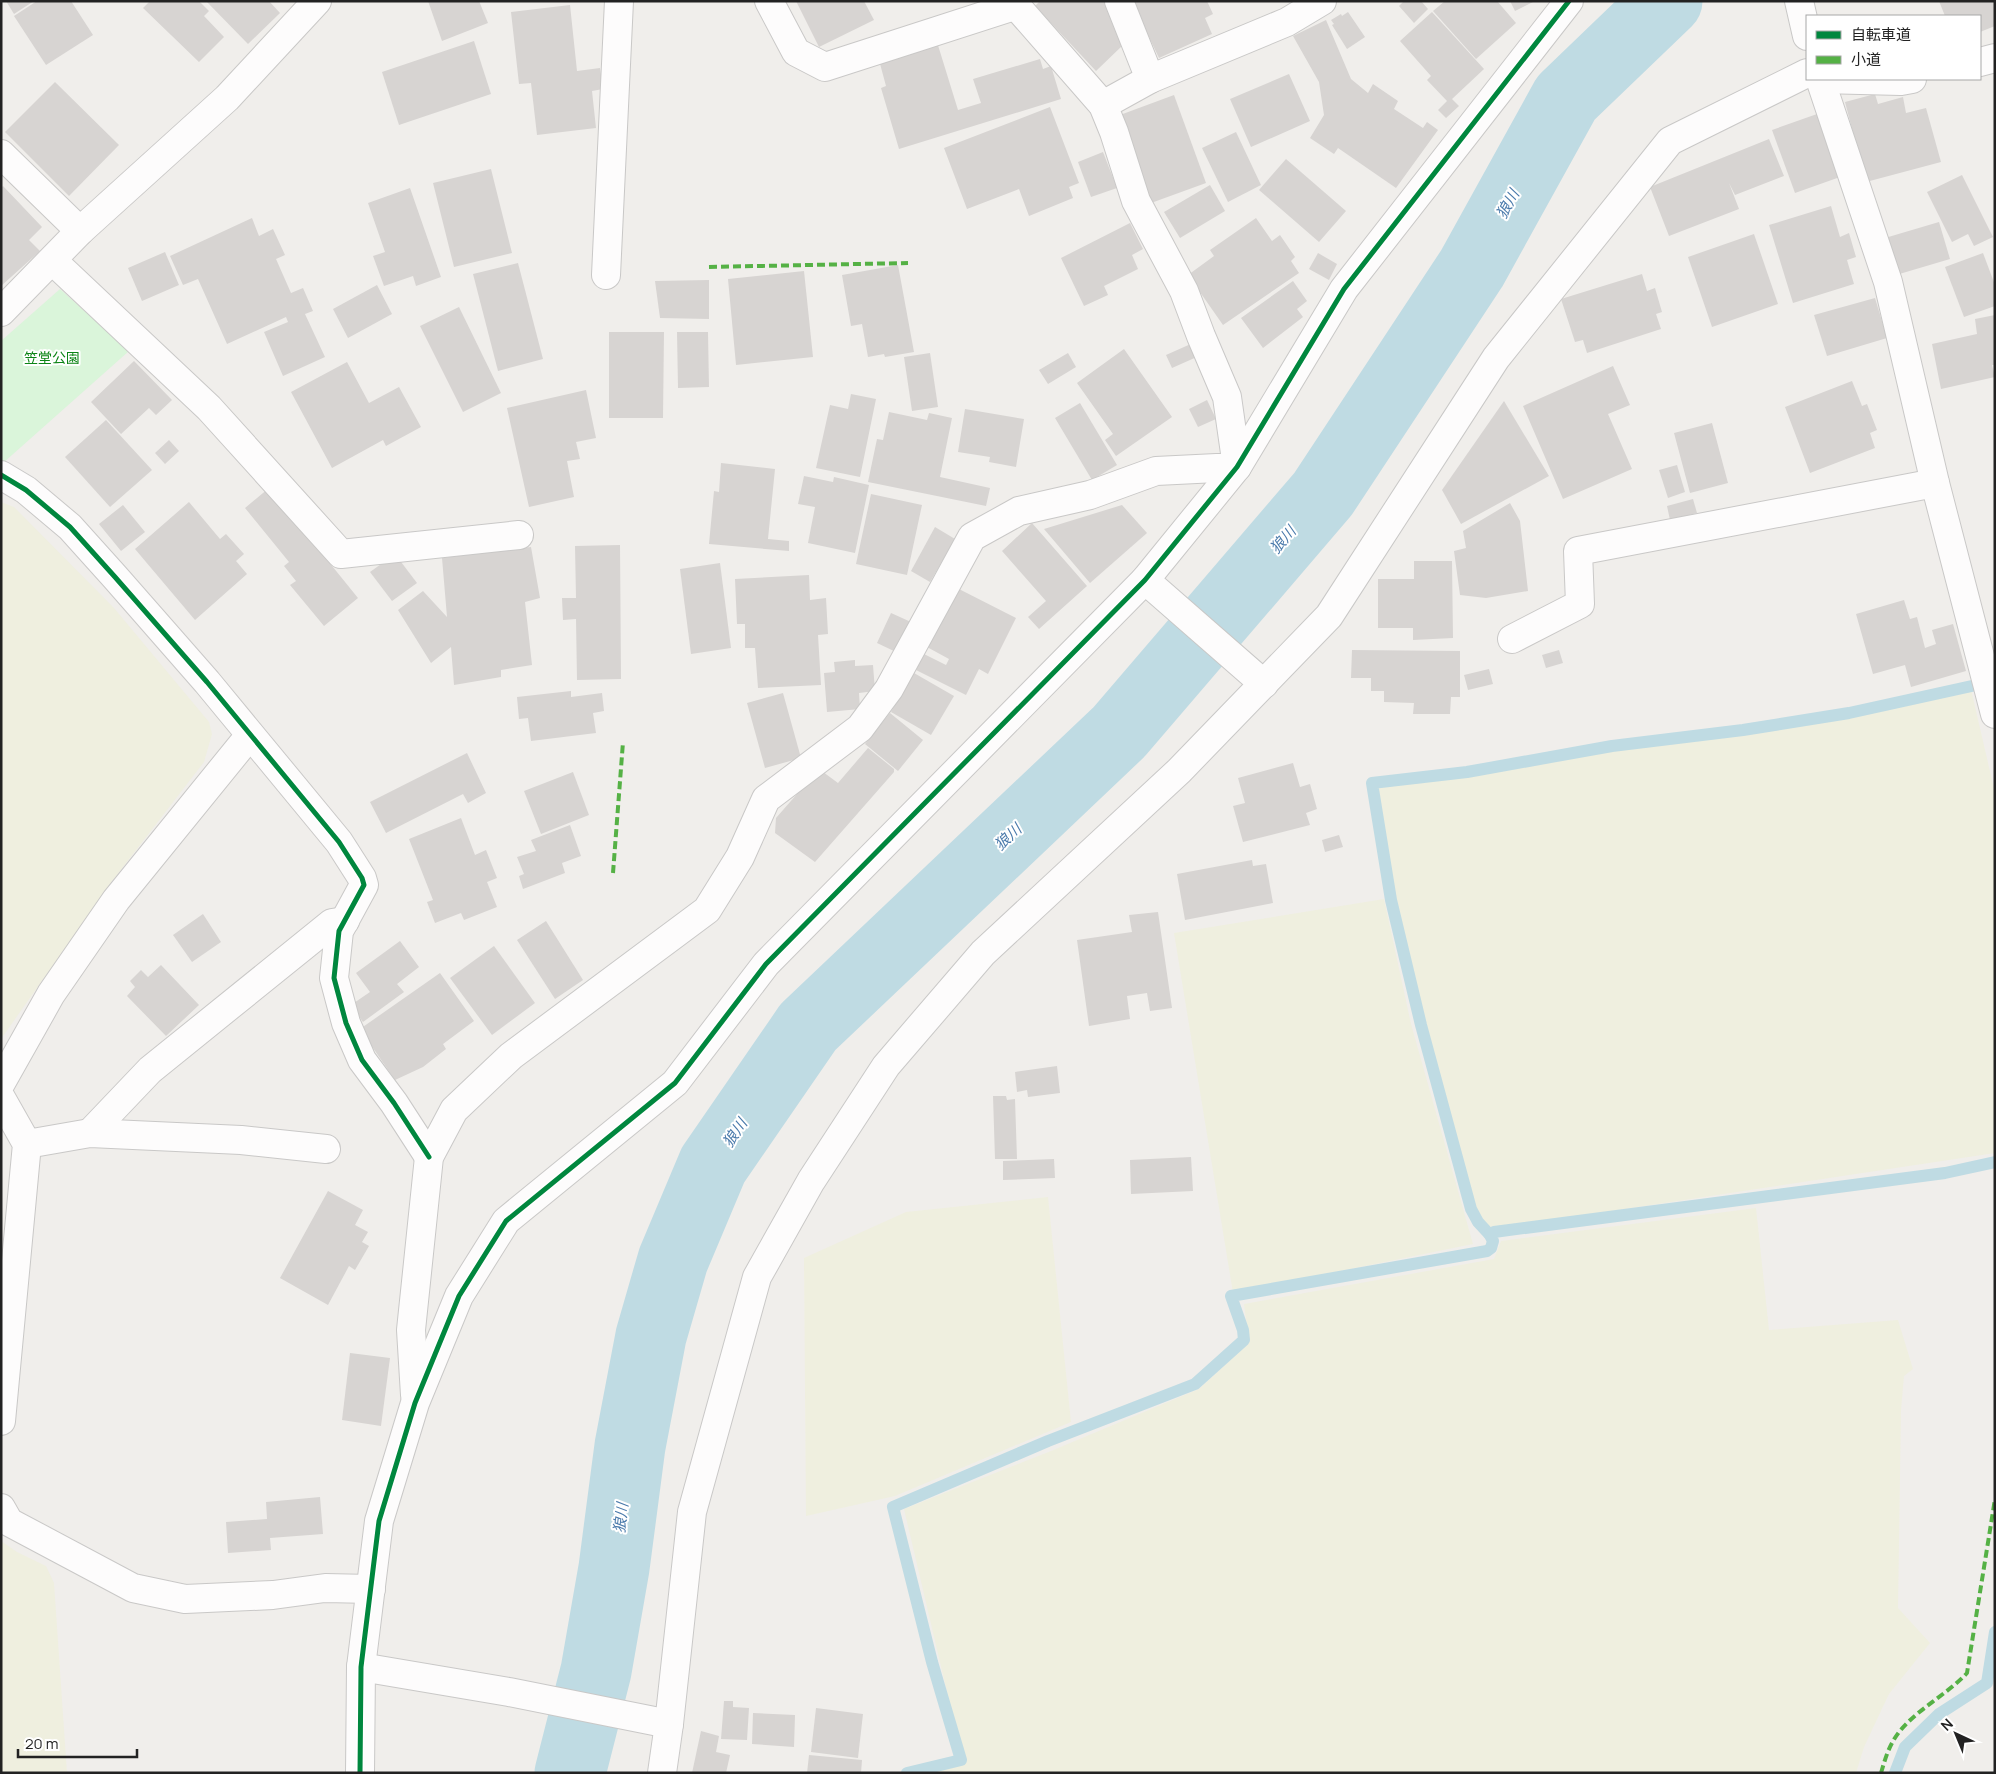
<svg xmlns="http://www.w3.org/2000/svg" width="1996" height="1774" viewBox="0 0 1996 1774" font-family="Manrope,'Noto Sans JP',sans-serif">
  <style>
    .farmland { fill: #efefdf }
    .park { fill: #daf5da }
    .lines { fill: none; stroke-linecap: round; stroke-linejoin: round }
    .stream { stroke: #bfdbe3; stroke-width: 12 }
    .river { stroke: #bfdbe3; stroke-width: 71 }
    .building { fill: #d7d4d2 }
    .minor-casing { stroke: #c9c8c7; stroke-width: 30 }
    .minor { stroke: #fdfcfc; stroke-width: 28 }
    .quiet { stroke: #55b145; stroke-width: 4; stroke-dasharray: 8 4; stroke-linecap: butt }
    .cycleway-casing { stroke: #fff; stroke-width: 8 }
    .cycleway { stroke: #00873e; stroke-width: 5 }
    .labels { text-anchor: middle; stroke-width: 4; stroke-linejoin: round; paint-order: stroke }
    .park-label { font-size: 14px; fill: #0c8416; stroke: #fff }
    .water-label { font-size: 15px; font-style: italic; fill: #4a7aab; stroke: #fff }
  </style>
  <rect width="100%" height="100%" fill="#f0eeeb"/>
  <g class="farmland">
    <path d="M 1,502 L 14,507 L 114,608 L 209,722 L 212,734 L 204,762 L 113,880 L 1,1039 Z"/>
    <path d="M 1970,685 L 1995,793 L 1995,1153 L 1492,1229 L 1475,1214 L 1424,1022 L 1394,901 L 1375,784 L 1468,775 L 1560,757 L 1722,735 L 1850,714 Z"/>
    <path d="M 1384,899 L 1411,1024 L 1473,1244 L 1233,1293 L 1174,933 Z"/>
    <path d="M 1048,1197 L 1071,1422 L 895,1496 L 806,1516 L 804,1258 L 906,1212 Z"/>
    <path d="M 1756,1208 L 1769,1330 L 1898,1320 L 1913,1369 L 1904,1376 L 1901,1410 L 1898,1608 L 1930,1643 L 1889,1694 L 1864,1747 L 1856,1773 L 922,1773 L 964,1764 L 904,1509 L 1051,1451 L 1199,1389 L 1249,1343 L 1244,1304 L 1494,1259 L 1501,1241 Z"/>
    <path d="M 1,1541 L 17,1552 L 46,1566 L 54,1583 L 67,1773 L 1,1773 Z"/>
  </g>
  <path class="park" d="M 60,289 L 129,351 L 3,463 L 1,460 L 1,341 Z"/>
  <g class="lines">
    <g class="stream">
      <path d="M 1490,1235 L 1478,1222 L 1471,1209 L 1421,1025 L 1391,900 L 1372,783 L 1467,772 L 1612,746 L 1743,730 L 1849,713 L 1990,682"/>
      <path d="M 907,1773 L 961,1760 L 932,1662 L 893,1507 L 1048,1441 L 1195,1384 L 1244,1340 L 1243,1330 L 1231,1296 L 1487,1251 L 1491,1248 L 1493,1241 L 1490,1235 L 1494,1232 L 1945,1173 L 1995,1162"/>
      <path d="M 1895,1773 L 1905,1747 L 1939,1714 L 1987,1683 L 1995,1632"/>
    </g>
    <path class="river" d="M 570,1773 L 596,1671 L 614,1568 L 630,1446 L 651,1336 L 673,1260 L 713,1165 L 808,1027 L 1119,732 L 1323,494 L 1472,268 L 1566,98 L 1667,1"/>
  </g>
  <g class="building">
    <path d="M 6,1 L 34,1 L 14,14 Z"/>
    <path d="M 37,1 L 71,1 L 93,35 L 46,65 L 14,16 Z"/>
    <path d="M 150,1 L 199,1 L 209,11 L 204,16 L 224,37 L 199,62 L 143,8 Z"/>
    <path d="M 206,1 L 269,1 L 280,13 L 248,44 Z"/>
    <path d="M 428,1 L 479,1 L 488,23 L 442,41 Z"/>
    <path d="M 796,1 L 864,1 L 874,20 L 819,47 Z"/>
    <path d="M 1040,1 L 1106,1 L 1123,45 L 1096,71 L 1035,6 Z"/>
    <path d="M 1132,1 L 1207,1 L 1213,14 L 1205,18 L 1212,34 L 1159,58 Z"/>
    <path d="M 1404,1 L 1421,1 L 1428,9 L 1414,23 L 1399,6 Z"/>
    <path d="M 1445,1 L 1497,1 L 1516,23 L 1476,59 L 1433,11 Z"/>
    <path d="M 1510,1 L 1535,1 L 1515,11 Z"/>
    <path d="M 1939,1 L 1995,1 L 1995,26 L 1980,32 L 1980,16 L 1945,16 Z"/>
    <path d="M 570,5 L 577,71 L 600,68 L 603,89 L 592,91 L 596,128 L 537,135 L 531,83 L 519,84 L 511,12 Z"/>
    <path d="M 1348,12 L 1365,37 L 1347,49 L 1332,25 L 1334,24 L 1331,20 L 1341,14 L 1342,16 Z"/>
    <path d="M 1432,12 L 1484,69 L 1452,99 L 1459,106 L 1446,118 L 1438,110 L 1447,101 L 1427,80 L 1431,76 L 1400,41 Z"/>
    <path d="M 1326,20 L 1351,79 L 1368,93 L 1373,84 L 1398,101 L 1394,109 L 1423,128 L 1427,122 L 1438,130 L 1396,188 L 1338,148 L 1334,154 L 1310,138 L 1324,115 L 1319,82 L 1293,36 Z"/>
    <path d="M 474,41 L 491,94 L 399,125 L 382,72 Z"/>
    <path d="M 937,42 L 958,110 L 981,103 L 973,79 L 1040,59 L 1043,69 L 1051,66 L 1061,99 L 899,149 L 881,88 L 886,86 L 879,60 Z"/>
    <path d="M 1289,74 L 1310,121 L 1251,147 L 1230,99 Z"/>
    <path d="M 55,82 L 119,145 L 69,196 L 5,132 Z"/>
    <path d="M 1875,94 L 1878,104 L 1903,97 L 1906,113 L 1926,108 L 1941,162 L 1866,182 L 1845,102 Z"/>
    <path d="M 1174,95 L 1206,183 L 1151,203 L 1120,115 Z"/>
    <path d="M 1050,107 L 1079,183 L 1069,187 L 1073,198 L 1029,216 L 1019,189 L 967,209 L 944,148 Z"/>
    <path d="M 1817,114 L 1840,177 L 1795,193 L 1772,130 Z"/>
    <path d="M 1236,132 L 1261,185 L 1228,202 L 1202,148 Z"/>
    <path d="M 1769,139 L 1784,176 L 1735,195 L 1729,183 L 1739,209 L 1669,236 L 1650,187 Z"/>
    <path d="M 1103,152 L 1117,188 L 1091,197 L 1078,162 Z"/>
    <path d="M 1286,159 L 1346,211 L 1319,242 L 1259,190 Z"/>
    <path d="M 491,169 L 512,253 L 454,267 L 433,183 Z"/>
    <path d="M 1962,175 L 1993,237 L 1974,246 L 1968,234 L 1952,242 L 1927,192 Z"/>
    <path d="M 1210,185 L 1225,211 L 1180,238 L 1164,212 Z"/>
    <path d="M 3,186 L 42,227 L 29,240 L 40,251 L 1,286 L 1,188 Z"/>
    <path d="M 410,188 L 441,277 L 416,286 L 413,276 L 384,286 L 373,256 L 385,252 L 368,203 Z"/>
    <path d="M 1831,206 L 1840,237 L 1849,233 L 1856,257 L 1847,260 L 1854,284 L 1793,303 L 1769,225 Z"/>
    <path d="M 252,218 L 259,236 L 273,229 L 285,255 L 276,259 L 291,293 L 303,288 L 313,311 L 305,314 L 325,357 L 283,376 L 264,332 L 288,322 L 286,317 L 227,344 L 198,279 L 183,285 L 170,256 Z"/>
    <path d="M 1256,218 L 1272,241 L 1280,235 L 1295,257 L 1291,261 L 1299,273 L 1223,325 L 1188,275 L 1214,256 L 1210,250 Z"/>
    <path d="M 1939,222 L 1950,259 L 1896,275 L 1885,238 Z"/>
    <path d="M 1130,223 L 1143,249 L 1132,255 L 1138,269 L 1104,286 L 1108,295 L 1084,306 L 1061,258 Z"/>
    <path d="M 1754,234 L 1778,304 L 1712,327 L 1688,257 Z"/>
    <path d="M 165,252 L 179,285 L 142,301 L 128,268 Z"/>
    <path d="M 1318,253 L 1337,264 L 1329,280 L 1309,269 Z"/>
    <path d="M 1983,253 L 1995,285 L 1995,306 L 1964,317 L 1945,267 Z"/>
    <path d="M 518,263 L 543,359 L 498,371 L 473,274 Z"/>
    <path d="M 898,265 L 914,352 L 885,357 L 884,354 L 868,357 L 862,324 L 851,326 L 842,275 Z"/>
    <path d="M 804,271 L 813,357 L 736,365 L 728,279 Z"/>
    <path d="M 1642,274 L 1647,291 L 1655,288 L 1662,312 L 1656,314 L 1661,329 L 1587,353 L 1583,340 L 1575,342 L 1561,299 Z"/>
    <path d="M 709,280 L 709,319 L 660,318 L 655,281 Z"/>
    <path d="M 1293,281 L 1307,301 L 1297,309 L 1303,317 L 1263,348 L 1241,318 Z"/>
    <path d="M 377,285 L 392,314 L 348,338 L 333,309 Z"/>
    <path d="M 1875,298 L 1887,338 L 1827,356 L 1814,315 Z"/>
    <path d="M 459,307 L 501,393 L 463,412 L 420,326 Z"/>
    <path d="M 1995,315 L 1995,365 L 1992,365 L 1995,377 L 1941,389 L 1932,344 L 1977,334 L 1975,319 Z"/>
    <path d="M 609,332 L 664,332 L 663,418 L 609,418 Z"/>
    <path d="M 677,332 L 708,332 L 709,387 L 678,388 Z"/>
    <path d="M 1193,343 L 1199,356 L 1172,368 L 1166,355 Z"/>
    <path d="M 1124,349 L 1172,417 L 1116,456 L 1105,440 L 1113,434 L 1077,383 Z"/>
    <path d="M 930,353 L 938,407 L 912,411 L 904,357 Z"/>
    <path d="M 1068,353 L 1076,367 L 1048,384 L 1039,370 Z"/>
    <path d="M 134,361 L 172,400 L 156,415 L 149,408 L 121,434 L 91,402 Z"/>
    <path d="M 347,362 L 369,403 L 399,387 L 421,427 L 386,446 L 383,440 L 332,468 L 291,392 Z"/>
    <path d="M 1613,366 L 1630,405 L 1608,414 L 1632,469 L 1563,499 L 1523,406 Z"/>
    <path d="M 1852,381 L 1862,406 L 1867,404 L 1877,430 L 1870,433 L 1875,448 L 1810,473 L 1785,407 Z"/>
    <path d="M 586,390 L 596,438 L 576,442 L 580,459 L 567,461 L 574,497 L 529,507 L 507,408 Z"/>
    <path d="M 851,394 L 876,399 L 860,477 L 816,468 L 830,405 L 848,409 Z"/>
    <path d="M 1207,400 L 1216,419 L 1198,427 L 1189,409 Z"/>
    <path d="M 1504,401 L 1549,476 L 1461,524 L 1442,490 Z"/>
    <path d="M 1080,403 L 1117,465 L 1092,480 L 1055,418 Z"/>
    <path d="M 965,409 L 1024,419 L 1016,467 L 989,462 L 990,457 L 958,452 Z"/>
    <path d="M 889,412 L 927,420 L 929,413 L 952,418 L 940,477 L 990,488 L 986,506 L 868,482 L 877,439 L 883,440 Z"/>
    <path d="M 106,420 L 152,470 L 110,507 L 65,457 Z"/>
    <path d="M 1712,423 L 1728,483 L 1690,493 L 1674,433 Z"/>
    <path d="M 169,440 L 179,451 L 165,464 L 155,453 Z"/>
    <path d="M 721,463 L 775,469 L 768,539 L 789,541 L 789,551 L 709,544 L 714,491 L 719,492 Z"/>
    <path d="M 1677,465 L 1685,492 L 1668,498 L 1659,470 Z"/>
    <path d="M 804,476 L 833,482 L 834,477 L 869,485 L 855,553 L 808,543 L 815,507 L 798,504 Z"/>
    <path d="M 269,488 L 358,598 L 324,626 L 290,585 L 296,581 L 284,566 L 289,562 L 245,508 Z"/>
    <path d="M 871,494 L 922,505 L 907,575 L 856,564 Z"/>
    <path d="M 1693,499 L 1697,513 L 1670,520 L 1667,506 Z"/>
    <path d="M 189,502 L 220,539 L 226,534 L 244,554 L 236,561 L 247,574 L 195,620 L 135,549 Z"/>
    <path d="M 1510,503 L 1520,521 L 1528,591 L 1486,598 L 1460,595 L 1454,551 L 1466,548 L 1463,531 Z"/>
    <path d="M 123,505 L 145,532 L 121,551 L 99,524 Z"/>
    <path d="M 1122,505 L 1147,533 L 1090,583 L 1044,529 Z"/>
    <path d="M 1032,523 L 1087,586 L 1039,629 L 1028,617 L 1046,601 L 1002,551 Z"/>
    <path d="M 935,527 L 955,539 L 930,582 L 911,571 Z"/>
    <path d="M 620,545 L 621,679 L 577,680 L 576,619 L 563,620 L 562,598 L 576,598 L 575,546 Z"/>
    <path d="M 531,547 L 540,598 L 525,602 L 532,665 L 501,670 L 501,677 L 454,685 L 451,647 L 431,663 L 398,610 L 423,591 L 447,617 L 442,558 Z"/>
    <path d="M 395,554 L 417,583 L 392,601 L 370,572 Z"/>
    <path d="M 1414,561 L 1452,561 L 1453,638 L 1413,640 L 1413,628 L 1378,628 L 1378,579 L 1414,579 Z"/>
    <path d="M 720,563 L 731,648 L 691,654 L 680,569 Z"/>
    <path d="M 809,575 L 810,600 L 826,598 L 828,634 L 818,635 L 821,685 L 758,688 L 755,648 L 745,648 L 745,624 L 737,624 L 735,579 Z"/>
    <path d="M 957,588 L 1016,618 L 988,674 L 979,669 L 966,695 L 916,670 L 924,654 L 946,665 L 949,659 L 927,647 Z"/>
    <path d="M 1904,600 L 1910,619 L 1917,617 L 1925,648 L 1936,644 L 1932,630 L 1953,624 L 1966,671 L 1911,687 L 1905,665 L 1873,674 L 1856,614 Z"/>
    <path d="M 891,613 L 911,622 L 896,652 L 877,643 Z"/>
    <path d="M 1352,650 L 1460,651 L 1460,697 L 1451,697 L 1450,714 L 1413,714 L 1414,703 L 1384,702 L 1384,691 L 1371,691 L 1371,678 L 1351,678 Z"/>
    <path d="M 1559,650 L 1563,663 L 1546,668 L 1542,655 Z"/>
    <path d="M 855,660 L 855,666 L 873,665 L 875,691 L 859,693 L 860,709 L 827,712 L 824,673 L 835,672 L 834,662 Z"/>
    <path d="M 1489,669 L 1493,684 L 1468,690 L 1464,675 Z"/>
    <path d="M 914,673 L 954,696 L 931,735 L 891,712 Z"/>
    <path d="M 571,691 L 571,697 L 602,693 L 604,711 L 593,713 L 596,733 L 531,741 L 528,718 L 519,719 L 517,697 Z"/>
    <path d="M 783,693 L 801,758 L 765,768 L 747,703 Z"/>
    <path d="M 890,713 L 923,740 L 898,771 L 865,744 Z"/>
    <path d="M 868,748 L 894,769 L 894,772 L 815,862 L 775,833 L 776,818 L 819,769 L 838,783 Z"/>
    <path d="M 467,753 L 486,793 L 468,803 L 463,794 L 386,833 L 370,802 Z"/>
    <path d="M 1293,763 L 1300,787 L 1310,784 L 1317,809 L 1306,813 L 1310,825 L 1243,842 L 1233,806 L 1245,803 L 1238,778 Z"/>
    <path d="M 573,772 L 589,815 L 541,834 L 524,791 Z"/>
    <path d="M 461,818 L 475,855 L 486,850 L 497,878 L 487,882 L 497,907 L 464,920 L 461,913 L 435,923 L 427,902 L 433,900 L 409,839 Z"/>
    <path d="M 570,825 L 581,856 L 562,863 L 565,873 L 523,889 L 519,876 L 524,874 L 517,857 L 536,851 L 531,840 Z"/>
    <path d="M 1339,835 L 1343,847 L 1325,852 L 1322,840 Z"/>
    <path d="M 1252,860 L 1253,866 L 1266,864 L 1273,903 L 1185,920 L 1177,874 Z"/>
    <path d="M 1158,912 L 1172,1008 L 1150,1011 L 1147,993 L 1127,996 L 1130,1019 L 1089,1026 L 1077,940 L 1132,932 L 1129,915 Z"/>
    <path d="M 203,914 L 221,942 L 192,962 L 173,935 Z"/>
    <path d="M 546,921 L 583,980 L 555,999 L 517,940 Z"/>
    <path d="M 400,941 L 419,967 L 397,984 L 404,992 L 363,1022 L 351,1005 L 370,992 L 356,973 Z"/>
    <path d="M 494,946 L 535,1003 L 492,1035 L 450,978 Z"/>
    <path d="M 161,965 L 199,1005 L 166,1036 L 127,996 L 135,987 L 130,981 L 141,970 L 148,977 Z"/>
    <path d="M 440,973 L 474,1021 L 443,1044 L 446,1049 L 423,1067 L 395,1080 L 360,1029 Z"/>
    <path d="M 1057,1066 L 1060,1093 L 1028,1097 L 1027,1090 L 1017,1092 L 1015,1072 Z"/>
    <path d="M 993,1096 L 1006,1096 L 1007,1100 L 1015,1099 L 1017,1159 L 995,1159 Z"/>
    <path d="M 1191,1157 L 1193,1191 L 1131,1194 L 1130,1160 Z"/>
    <path d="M 1054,1159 L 1055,1178 L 1003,1180 L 1003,1161 Z"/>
    <path d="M 328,1191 L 363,1210 L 355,1225 L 368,1232 L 362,1242 L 369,1246 L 355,1270 L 349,1266 L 328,1305 L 280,1278 Z"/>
    <path d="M 350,1353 L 390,1358 L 381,1426 L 342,1420 Z"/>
    <path d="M 320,1497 L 323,1534 L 270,1538 L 271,1550 L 228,1553 L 226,1522 L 267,1519 L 266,1502 Z"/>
    <path d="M 724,1701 L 733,1701 L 733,1707 L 749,1708 L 747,1740 L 721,1739 Z"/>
    <path d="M 816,1708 L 863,1714 L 858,1758 L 811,1752 Z"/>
    <path d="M 753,1713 L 795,1715 L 794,1747 L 752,1744 Z"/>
    <path d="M 701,1731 L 719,1736 L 716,1752 L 730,1755 L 726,1773 L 692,1773 Z"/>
    <path d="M 809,1755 L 862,1760 L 861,1773 L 807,1773 Z"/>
  </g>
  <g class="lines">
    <defs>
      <g id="minor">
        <path d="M 769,1 L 796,52 L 825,67 L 1014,6"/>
        <path d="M 1119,1 L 1150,79"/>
        <path d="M 1799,1 L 1807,36"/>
        <path d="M 1980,62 L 1995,58"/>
        <path d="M 1820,79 L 1888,282 L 1935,483 L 1995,714"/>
        <path d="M 1820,79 L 1901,81 L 1912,79"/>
        <path d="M 1103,105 L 1150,79 L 1287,22 L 1322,1"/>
        <path d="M 1,154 L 80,231"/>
        <path d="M 53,261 L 209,408 L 341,554 L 519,535"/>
        <path d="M 606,275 L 619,1"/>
        <path d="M 1,312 L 80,231 L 227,98 L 317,1"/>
        <path d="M 1,475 L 26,490 L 70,527 L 115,577 L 207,682 L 339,842 L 362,878 L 364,885 L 339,931 L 334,978 L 346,1023 L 362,1060 L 394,1103 L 429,1157"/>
        <path d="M 1145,580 L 1264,684"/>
        <path d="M 1512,639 L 1580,604 L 1578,551 L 1935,483"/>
        <path d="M 1,1083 L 51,994 L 116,900 L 250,735"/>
        <path d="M 1,1098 L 27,1144 L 1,1421"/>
        <path d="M 90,1133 L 150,1070 L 332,923 L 345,921"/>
        <path d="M 27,1144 L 90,1133 L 241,1140 L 326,1149"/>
        <path d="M 415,1395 L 411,1330 L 429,1157 L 454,1110 L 511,1056 L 707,910 L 740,857 L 766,799 L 860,728 L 889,689 L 972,537 L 1019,511 L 1090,495 L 1156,471 L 1237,467 L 1227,397 L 1201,336 L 1184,291 L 1136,201 L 1114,132 L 1103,105 L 1012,1"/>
        <path d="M 1,1508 L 9,1522 L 133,1588 L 185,1599 L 273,1595 L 325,1588 L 371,1589"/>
        <path d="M 361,1667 L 509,1692 L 669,1724"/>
        <path d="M 360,1773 L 361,1667 L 379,1521 L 415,1403 L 459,1296 L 506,1221 L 675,1083 L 766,964 L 1145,580 L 1237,467 L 1344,289 L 1569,1"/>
        <path d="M 662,1773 L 669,1724 L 692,1512 L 757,1277 L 811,1181 L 886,1066 L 983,953 L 1179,771 L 1329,616 L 1496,358 L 1670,141 L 1807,73"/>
      </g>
    </defs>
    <use href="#minor" class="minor-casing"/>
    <use href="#minor" class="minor"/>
    <g class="quiet">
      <path d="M 709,267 L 908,263"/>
      <path d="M 613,873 L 623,742"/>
      <path d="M 1881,1773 C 1884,1763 1887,1752 1892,1743 C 1907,1714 1945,1697 1967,1673 L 1995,1499"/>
    </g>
    <defs>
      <g id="cycleway">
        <path d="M 1,475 L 26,490 L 70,527 L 115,577 L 207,682 L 339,842 L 362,878 L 364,885 L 339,931 L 334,978 L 346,1023 L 362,1060 L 394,1103 L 429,1157"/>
        <path d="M 360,1773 L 361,1667 L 379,1521 L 415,1403 L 459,1296 L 506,1221 L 675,1083 L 766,964 L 1145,580 L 1237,467 L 1344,289 L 1569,1"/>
      </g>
    </defs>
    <use href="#cycleway" class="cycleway-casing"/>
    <use href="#cycleway" class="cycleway"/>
  </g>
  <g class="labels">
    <g class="park-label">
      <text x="52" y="363">笠堂公園</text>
    </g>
    <g class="water-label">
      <text transform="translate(1508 204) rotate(-61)" y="5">狼川</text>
      <text transform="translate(1283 540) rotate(-49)" y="5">狼川</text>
      <text transform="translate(1008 837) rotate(-43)" y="5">狼川</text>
      <text transform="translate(735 1133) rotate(-56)" y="5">狼川</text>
      <text transform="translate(621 1518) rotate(-83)" y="5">狼川</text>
    </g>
  </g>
  <rect width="1996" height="1774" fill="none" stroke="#222222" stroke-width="5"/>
  <rect x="1806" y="15" width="175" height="65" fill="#ffffff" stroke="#a7a7a7"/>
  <rect x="1816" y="31" width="25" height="8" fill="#00873e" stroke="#a7a7a7"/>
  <text x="1851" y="40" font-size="15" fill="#222222">自転車道</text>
  <rect x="1816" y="56" width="25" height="8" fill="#55b145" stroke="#a7a7a7"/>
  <text x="1851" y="65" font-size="15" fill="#222222">小道</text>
  <g transform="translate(1956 1734) rotate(316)" stroke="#ffffff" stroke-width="4" paint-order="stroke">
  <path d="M0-4L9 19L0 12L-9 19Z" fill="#222222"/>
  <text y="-8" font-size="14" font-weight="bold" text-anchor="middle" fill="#222222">N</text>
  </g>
  <path d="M18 1749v8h119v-8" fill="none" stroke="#222222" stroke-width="2.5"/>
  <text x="25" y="1749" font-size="15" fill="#222222" stroke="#ffffff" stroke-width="4" paint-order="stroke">20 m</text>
</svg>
